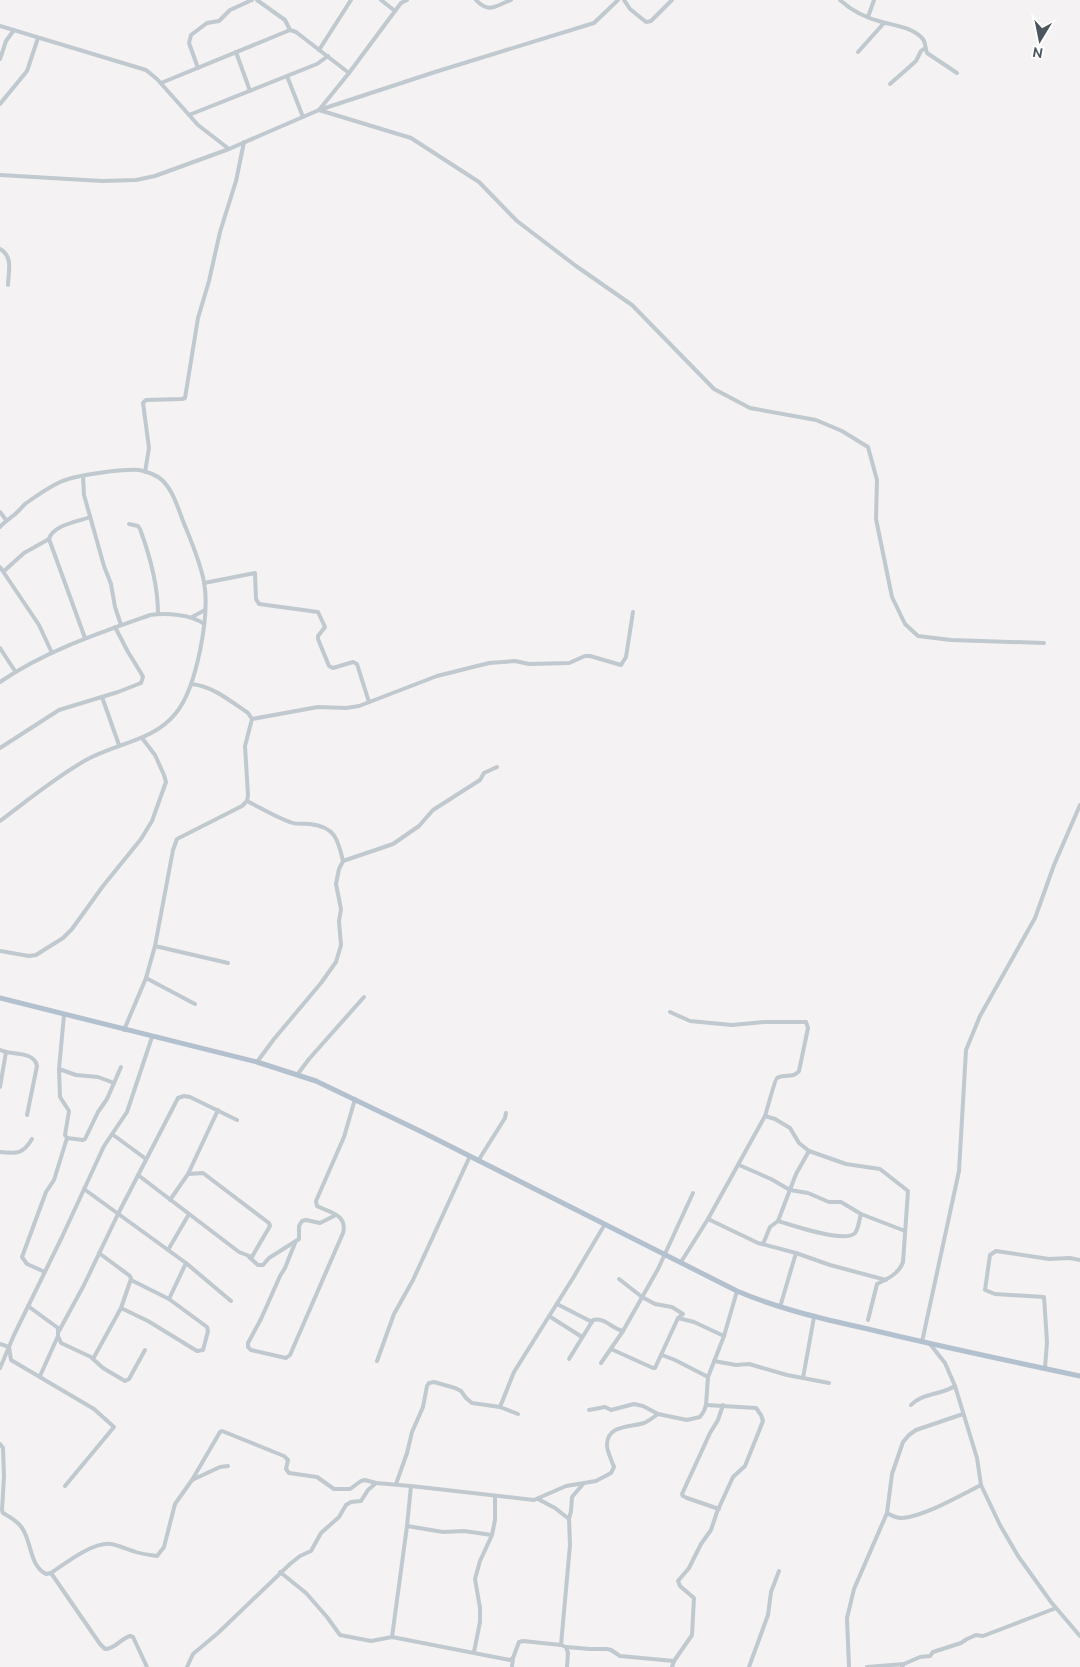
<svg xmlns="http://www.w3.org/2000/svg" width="1080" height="1667" viewBox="0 0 1080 1667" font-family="Ubuntu,sans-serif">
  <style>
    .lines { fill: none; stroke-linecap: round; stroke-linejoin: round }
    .minor { stroke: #c0c9cf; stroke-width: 4 }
    .major { stroke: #b3c1ce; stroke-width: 5 }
  </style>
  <rect width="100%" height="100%" fill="#f4f2f2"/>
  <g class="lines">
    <g class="minor">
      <path d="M 257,0 L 285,20 L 290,30"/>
      <path d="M 381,0 L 395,11"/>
      <path d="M 476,0 C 489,14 495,6 511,0"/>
      <path d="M 624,0 L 630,9 L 646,22 L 651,21 L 672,0"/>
      <path d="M 840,0 C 852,11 866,18 882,22 C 896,26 911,27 922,38 C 926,42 925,48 927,53 L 957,73"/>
      <path d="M 868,17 L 874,0"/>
      <path d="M 0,26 L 146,70 L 157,79 L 198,125 L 229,149"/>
      <path d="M 319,50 L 351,0"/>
      <path d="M 236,52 L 250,91"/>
      <path d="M 858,52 L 884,23"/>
      <path d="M 0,59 L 6,41 L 14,30"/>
      <path d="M 198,68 L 189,43 L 191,35 L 207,23 L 219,21 L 230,10 L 252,0"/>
      <path d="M 349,73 L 319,110 L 411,138 L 479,182 L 517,221 L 576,266 L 632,305 L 714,389 L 750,408 L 816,420 L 842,431 L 868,447 L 877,480 L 876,519 L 892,597 L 905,624 L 918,636 L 951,640 L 1044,643"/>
      <path d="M 287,76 L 303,117"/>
      <path d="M 161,83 L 290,30 L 296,32 L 349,73 L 395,11 L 401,3 L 407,0"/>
      <path d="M 890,84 L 916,61 L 921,51 L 925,48"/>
      <path d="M 0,104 L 27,71 L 38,38"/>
      <path d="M 189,115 L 317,64 L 328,56"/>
      <path d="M 0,175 L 102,181 L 136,180 L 155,176 L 229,149 L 319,110 L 435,72 L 594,23 L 618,0"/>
      <path d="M 0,249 C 14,257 8,272 8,285"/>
      <path d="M 145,472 L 149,448 L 143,403 L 146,400 L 182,399 L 185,398 L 198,318 L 209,281 L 220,232 L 236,181 L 244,142"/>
      <path d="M 83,476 L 84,495 L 104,566 L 111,584 L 115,607 L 121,625"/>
      <path d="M 0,512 L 6,520"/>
      <path d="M 129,524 L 138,526 L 140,529 C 150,556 158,585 158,614"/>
      <path d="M 0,527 C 4,522 9,519 14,515 C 18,512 21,508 25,504 C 36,496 48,488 60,482 C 75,475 122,469 139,470 C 146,471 157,475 163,481 C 173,491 178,508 183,521 C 191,541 200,561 204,582 C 210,615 197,687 176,713 C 154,741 116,743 86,760 C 56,777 28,800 0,821"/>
      <path d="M 0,567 L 39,625 L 52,653"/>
      <path d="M 4,571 L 24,553 L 49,539"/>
      <path d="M 204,583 L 255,573 L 256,599 L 259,604 L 318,612 L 325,627 L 318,636 L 318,639 L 329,666 L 333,668 L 353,662 L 357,664 L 369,702"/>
      <path d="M 192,617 L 205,610"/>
      <path d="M 85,638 L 49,539 C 53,525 77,522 90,517"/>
      <path d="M 0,648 L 15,671"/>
      <path d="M 0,682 C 45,651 99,633 150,615 C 166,613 191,614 204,624"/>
      <path d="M 102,697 L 119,745"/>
      <path d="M 252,719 L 318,707 L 346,708 L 359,706 L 437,676 L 489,663 L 515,661 L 529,664 L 569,663 L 585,656 L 590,656 L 621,665 L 626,657 L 633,612"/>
      <path d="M 0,748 L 59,710 L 118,692 L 141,683 L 143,677 L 141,673 L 128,652 L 115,627"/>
      <path d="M 247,801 C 261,808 275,817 290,822 C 296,825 303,823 310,824 C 335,827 338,839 343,861"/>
      <path d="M 155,946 L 228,963"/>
      <path d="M 0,951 L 29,956 L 36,955 L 63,938 L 72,929 L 103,886 L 141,839 L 152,821 L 166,782 L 164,775 L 155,755 L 142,738"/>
      <path d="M 146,978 L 195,1004"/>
      <path d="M 670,1012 L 690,1021 L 732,1025 L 765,1022 L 806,1022 L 808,1028 L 799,1071 C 793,1079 785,1073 777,1078 C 775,1079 767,1110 765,1116 L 708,1219 L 681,1262"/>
      <path d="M 124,1030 L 146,978 L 155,946 L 173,850 L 177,839 L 242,806 L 247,801 L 248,795 L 245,746 L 252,719 L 248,713 C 230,701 213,686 191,684"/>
      <path d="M 0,1050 L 6,1052 L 0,1087"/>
      <path d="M 6,1052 C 17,1054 35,1053 37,1066 L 27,1115"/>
      <path d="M 257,1062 L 274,1039 L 321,983 L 336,962 L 341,945 L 339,921 L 341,909 L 336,884 L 339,869 L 343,861 L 393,844 L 419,826 L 433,810 L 480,780 L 484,773 L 497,767"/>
      <path d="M 59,1069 L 76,1075 L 98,1077 L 114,1083"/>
      <path d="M 297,1075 L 309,1059 L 364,997"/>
      <path d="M 765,1116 L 775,1119 L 790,1128 L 799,1143 L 809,1151 L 846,1164 L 880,1169 L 908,1191 L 903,1262 C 899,1274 887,1279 877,1284 L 868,1320"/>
      <path d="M 112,1134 L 146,1159"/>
      <path d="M 67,1138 L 83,1140 L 85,1139 L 98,1112 L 107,1099 L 121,1067"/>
      <path d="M 0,1152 C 17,1154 23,1154 32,1139"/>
      <path d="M 478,1161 L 505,1118 L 506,1113"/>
      <path d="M 739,1165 L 771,1179 L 790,1190 L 808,1193 L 829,1202 L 841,1202 L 861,1214 L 905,1231"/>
      <path d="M 188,1174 L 218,1110"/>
      <path d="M 138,1175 L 239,1252 L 252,1257 L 253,1255 L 270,1226 L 269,1223 L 203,1173 L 188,1174 L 170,1200"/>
      <path d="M 84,1189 L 186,1263 L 231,1301"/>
      <path d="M 708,1219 L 758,1243 L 796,1253 L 830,1265 L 886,1280"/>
      <path d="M 778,1221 L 796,1174 L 809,1151"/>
      <path d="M 295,1243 L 285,1268 L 280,1276 L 261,1319 L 248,1343 L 248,1347 L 251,1350 L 286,1358 L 290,1355 L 343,1233 C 348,1214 328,1212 317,1206 L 316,1201 L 344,1137 L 355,1099"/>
      <path d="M 763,1244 L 770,1227 L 778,1221 C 792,1225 845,1244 855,1233 C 859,1228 859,1219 861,1214"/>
      <path d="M 168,1250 L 189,1214"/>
      <path d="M 249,1257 L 258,1265 L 263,1265 L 269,1258 L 299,1239 L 299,1226 L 302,1221 L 306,1220 L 320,1223 L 336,1215"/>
      <path d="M 45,1272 L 27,1264 L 22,1257 L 46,1192 L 54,1180 L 67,1138 L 65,1135 L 69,1111 L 60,1097 L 59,1069 L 64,1015"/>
      <path d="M 619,1279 L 642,1297 L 655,1304 L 672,1307 L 683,1314 L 678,1318 L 694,1322 L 724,1336"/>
      <path d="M 169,1299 L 186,1263"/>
      <path d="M 557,1304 L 592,1322"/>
      <path d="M 28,1306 L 58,1328 L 58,1336 L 61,1343 L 91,1357 L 103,1368 L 125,1381 L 129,1379 L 145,1350"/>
      <path d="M 780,1307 L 796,1253"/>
      <path d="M 121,1308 L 148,1321 L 197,1351 L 203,1350 L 208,1331 L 207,1327 L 169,1299 L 131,1280"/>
      <path d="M 549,1316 L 582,1337"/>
      <path d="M 59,1331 L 84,1285 L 118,1214 L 178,1098 L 184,1096 L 190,1097 L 237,1120"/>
      <path d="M 922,1342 L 959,1171 L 966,1050 L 980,1016 L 1035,918 L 1054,865 L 1080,805"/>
      <path d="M 0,1344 L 9,1347 L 11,1360 L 94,1409 L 114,1427 L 65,1486"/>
      <path d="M 930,1344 L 945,1363 L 955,1386 L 977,1458 L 981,1485 L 1000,1525 L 1018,1556 L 1051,1602 L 1080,1636"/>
      <path d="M 611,1349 L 653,1368 L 655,1368 L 678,1318"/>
      <path d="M 661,1356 L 662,1355 L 675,1360 L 708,1377"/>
      <path d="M 93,1359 L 121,1308 L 131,1279 L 130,1276 L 99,1253"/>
      <path d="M 569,1359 L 593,1320 C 605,1317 612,1329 623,1331"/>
      <path d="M 377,1361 L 394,1314 L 413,1280 L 470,1156"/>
      <path d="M 714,1361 L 736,1365 L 749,1364 L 787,1375 L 829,1383"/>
      <path d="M 601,1363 L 623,1331 L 658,1269 L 693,1193"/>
      <path d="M 0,1368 L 14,1335 L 62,1237 L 104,1146 L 127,1112 L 152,1037"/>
      <path d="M 1045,1368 L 1047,1342 L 1044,1297 L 995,1294 L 985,1290 L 990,1255 L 996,1251 L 1049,1259 L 1070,1258 L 1080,1260"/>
      <path d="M 40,1376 L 58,1336"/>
      <path d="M 803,1378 L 814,1317"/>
      <path d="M 911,1405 C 922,1393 941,1395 955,1386"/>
      <path d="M 500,1407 L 514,1372 L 573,1278 L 605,1224"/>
      <path d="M 589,1410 L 605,1407 L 611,1410 L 634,1404 L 643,1406 L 658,1414 L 687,1420 L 700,1417 L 704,1411 L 706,1405 L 708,1377 L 724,1336 L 737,1291"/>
      <path d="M 0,1444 L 3,1448 L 4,1476 L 2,1510 L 3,1513 C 10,1517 18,1521 22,1528 C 32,1542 29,1565 46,1574 L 51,1573 C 66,1563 92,1542 111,1544 C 118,1545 126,1549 133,1551 C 141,1554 149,1555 157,1556 L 164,1547 L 175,1504 L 192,1480 L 220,1467 L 228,1466"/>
      <path d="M 192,1480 L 220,1432 L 222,1431 L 284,1456 L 288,1460 L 286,1469 L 289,1473 L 317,1477 L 334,1489 L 350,1489 L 361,1481 L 365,1480 L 376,1483 L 411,1486 L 534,1500 L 566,1486 L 596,1481 L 611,1473 L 614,1467 C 612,1461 607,1452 607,1445 C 607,1424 633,1427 644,1423 C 649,1421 654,1417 658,1414"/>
      <path d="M 396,1484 L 407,1453 L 412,1432 L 423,1407 L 427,1386 L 429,1383 L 434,1382 L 455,1388 L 461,1391 L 466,1398 L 472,1403 L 500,1407 L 518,1414"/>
      <path d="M 538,1499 L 555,1508 L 569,1519"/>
      <path d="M 719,1509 L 687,1498 L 683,1496 L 682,1494 L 710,1433 L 718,1420 L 723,1405"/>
      <path d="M 887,1513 C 892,1516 896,1518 902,1518 C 923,1517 961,1495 981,1485"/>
      <path d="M 407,1526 L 443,1532 L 464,1531 L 492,1535"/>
      <path d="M 280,1572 L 306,1593 L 327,1617 L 340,1635 L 371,1641 L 392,1637 L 510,1660 L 513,1658 L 519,1642 L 523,1641 L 561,1645 L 566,1647 L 568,1653 L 567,1667"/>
      <path d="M 51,1573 L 100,1644 L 105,1649 C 115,1649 120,1639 130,1636 L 133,1637 L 147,1667"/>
      <path d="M 392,1637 L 407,1526 L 411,1486"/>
      <path d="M 561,1645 L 570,1545 L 569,1519 L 571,1511 L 572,1497 L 583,1484"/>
      <path d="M 566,1647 L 590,1649 L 607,1649 L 611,1650 L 620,1656 L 674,1661"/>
      <path d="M 474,1652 L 480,1622 L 480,1608 L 475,1579 L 480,1561 L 492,1535 L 495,1520 L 495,1496"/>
      <path d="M 187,1667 L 193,1654 L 218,1633 L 290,1564 L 300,1556 L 311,1551 L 321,1533 L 339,1517 L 346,1505 L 351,1502 L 361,1501 L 368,1490 L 376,1483"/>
      <path d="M 512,1667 L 513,1658"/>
      <path d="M 672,1667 L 674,1661 L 692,1635 L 694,1598 L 680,1586 L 678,1581 L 689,1568 L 701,1544 L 711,1530 L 717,1512 L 733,1477 L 745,1466 L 763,1421 L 761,1415 L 756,1408 L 706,1405"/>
      <path d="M 749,1667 L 768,1615 L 771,1592 L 779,1571"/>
      <path d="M 849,1667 L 847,1618 L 854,1589 L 887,1513 L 892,1474 L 903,1442 L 909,1435 L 916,1430 L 963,1414"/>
      <path d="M 867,1667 L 904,1664"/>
      <path d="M 902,1667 L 904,1664 L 920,1657 L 930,1656 L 933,1652 L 961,1643 L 967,1639 L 976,1635 L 983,1636 L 1056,1608"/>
    </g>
    <path class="major" d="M 0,998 L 257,1062 L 316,1081 L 422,1132 L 737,1291 C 779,1309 823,1319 868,1329 C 938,1346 1009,1361 1080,1376"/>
  </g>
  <g transform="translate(1040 40) rotate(190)" stroke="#ffffff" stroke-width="4" paint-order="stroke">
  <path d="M0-4L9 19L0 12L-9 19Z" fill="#4a555e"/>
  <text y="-8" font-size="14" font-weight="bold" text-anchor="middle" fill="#4a555e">N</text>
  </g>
</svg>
